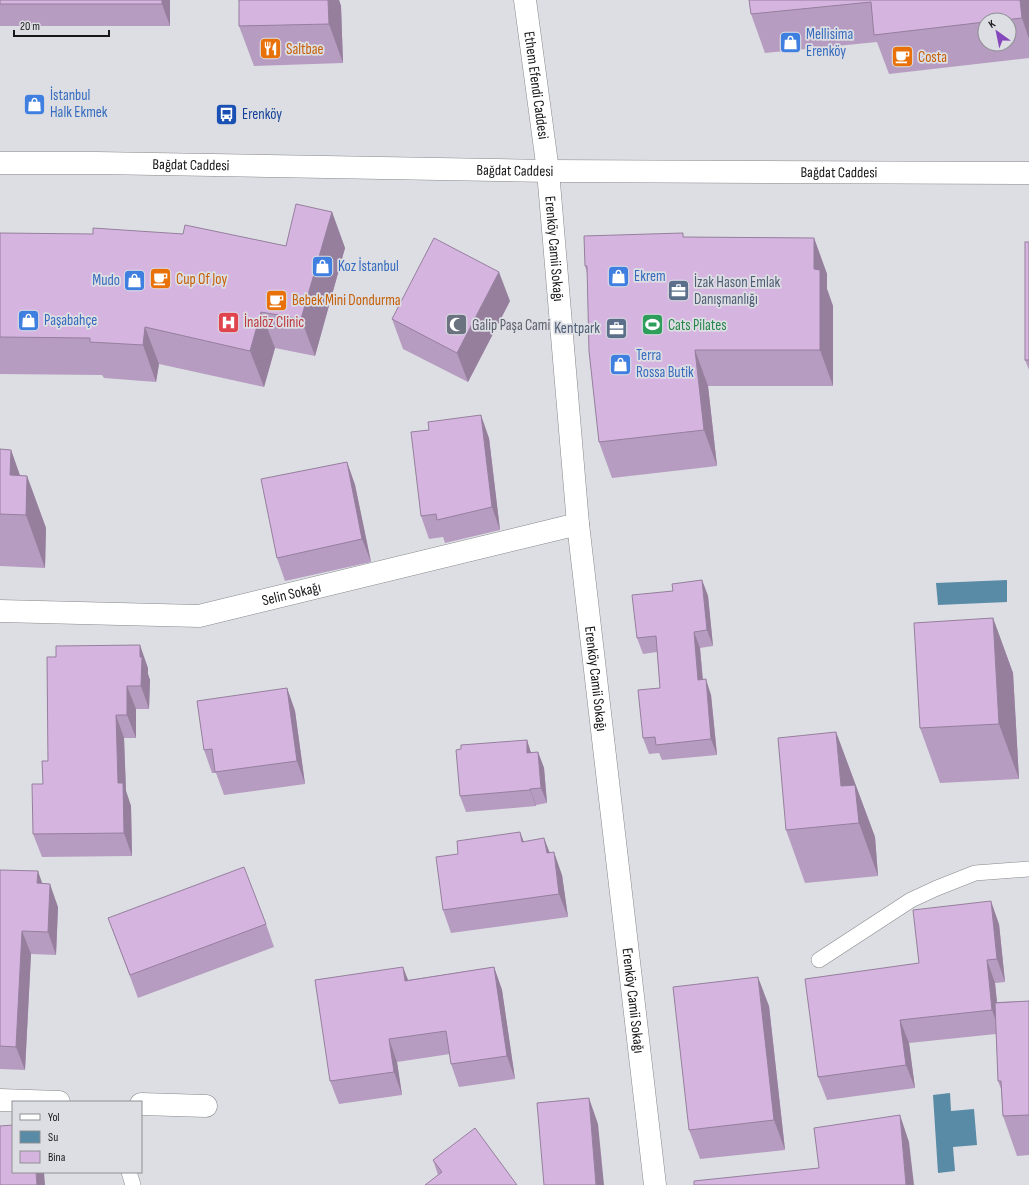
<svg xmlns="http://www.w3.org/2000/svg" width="1029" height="1185" viewBox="0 0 1029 1185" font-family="'Sofia Sans Condensed',sans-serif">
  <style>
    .water { fill: #598ba6 }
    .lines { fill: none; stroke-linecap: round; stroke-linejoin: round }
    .lane-casing { stroke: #86888b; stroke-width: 16 }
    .street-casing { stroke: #86888b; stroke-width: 23 }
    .secondary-casing { stroke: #86888b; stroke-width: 23 }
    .primary-casing { stroke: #86888b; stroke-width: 23 }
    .lane { stroke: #fff; stroke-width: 15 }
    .street { stroke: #fff; stroke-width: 22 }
    .secondary { stroke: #fff; stroke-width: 22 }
    .primary { stroke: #fff; stroke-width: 22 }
    .wall { fill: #b79cc1; fill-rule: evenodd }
    .shaded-wall { fill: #957f9d }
    .building { fill: #d5b5e0; stroke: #957f9d }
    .labels { text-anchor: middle; stroke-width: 3.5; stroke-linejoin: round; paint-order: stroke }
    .shop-label { font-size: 15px; fill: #366cbe; stroke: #dddee3; text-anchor: start }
    .food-label { font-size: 15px; fill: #c56008; stroke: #dddee3; text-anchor: start }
    .street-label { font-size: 15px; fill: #18181a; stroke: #dddee3 }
    .transit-label { font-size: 15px; fill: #164399; stroke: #dddee3; text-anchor: start }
    .service-label { font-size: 15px; fill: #4e5e75; stroke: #dddee3; text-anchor: start }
    .health-label { font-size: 15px; fill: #be3a42; stroke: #dddee3; text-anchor: start }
    .worship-label { font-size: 15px; fill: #5b616d; stroke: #dddee3; text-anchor: start }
    .leisure-label { font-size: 15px; fill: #27864d; stroke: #dddee3; text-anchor: start }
  </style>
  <rect width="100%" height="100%" fill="#dddee3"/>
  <g class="water">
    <path d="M 1007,580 L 1007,602 L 938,605 L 936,583 Z"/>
    <path d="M 950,1093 L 951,1111 L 974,1109 L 977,1145 L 953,1147 L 955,1171 L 938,1173 L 933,1095 Z"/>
  </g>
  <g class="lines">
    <defs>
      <g id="lane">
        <path d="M 819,960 L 911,900 L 937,888 L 975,873 L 1029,869"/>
        <path d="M 129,1172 L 133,1185"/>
      </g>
      <g id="street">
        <path id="s1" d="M 548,171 L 578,524 L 655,1185"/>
        <path id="s2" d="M 0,611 L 199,616 L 578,524"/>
        <path d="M 0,1100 L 59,1102"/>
        <path d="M 141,1104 L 206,1106"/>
      </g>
      <g id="secondary">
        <path id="s3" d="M 525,0 L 548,171"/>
      </g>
      <g id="primary">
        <path id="s4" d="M 0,163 L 97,163 L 548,171 L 1029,173"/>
      </g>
    </defs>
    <use href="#lane" class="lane-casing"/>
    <use href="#street" class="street-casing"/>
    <use href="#secondary" class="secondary-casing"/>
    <use href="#primary" class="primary-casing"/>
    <use href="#lane" class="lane"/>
    <use href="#street" class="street"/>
    <use href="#secondary" class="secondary"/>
    <use href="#primary" class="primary"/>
  </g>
  <g class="wall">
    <rect x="0" y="0" width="170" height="26"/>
    <path d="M 239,0 L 339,0 L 341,6 L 343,63 L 254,66 L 239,26 Z"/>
    <path d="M 749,0 L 1029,0 L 1029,58 L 889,74 L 877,42 L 765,53 L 751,14 ZM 985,20 L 1009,20 L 1009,44 L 985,44 Z"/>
    <path d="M 332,212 L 345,248 L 315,356 L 275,348 L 264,387 L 159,364 L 156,382 L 104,378 L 102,375 L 0,374 L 0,233 L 286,246 Z"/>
    <path d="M 684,237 L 814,238 L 827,274 L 827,289 L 833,306 L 833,386 L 708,386 L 717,466 L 612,478 L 599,442 L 587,273 L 585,266 Z"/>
    <path d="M 1029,242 L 1029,370 L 1025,360 Z"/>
    <path d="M 510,301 L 468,382 L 403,349 L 392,319 Z"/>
    <path d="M 489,438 L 500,530 L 445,543 L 443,537 L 429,539 L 421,516 Z"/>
    <path d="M 0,449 L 11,450 L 20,475 L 27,476 L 46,528 L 45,568 L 0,566 Z"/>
    <path d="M 347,462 L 355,485 L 371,562 L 285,581 L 277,558 Z"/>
    <path d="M 702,580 L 708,596 L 713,646 L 700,648 L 703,679 L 711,695 L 717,755 L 662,760 L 659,753 L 649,754 L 643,738 L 660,688 L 657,652 L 643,654 L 637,638 L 673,591 Z"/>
    <path d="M 993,618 L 1013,673 L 1019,779 L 940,783 L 920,728 Z"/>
    <path d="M 47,657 L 148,668 L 148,674 L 150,680 L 149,709 L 136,709 L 136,738 L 124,738 L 126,791 L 131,806 L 132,856 L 42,857 L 33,834 L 43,784 L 48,761 Z"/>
    <path d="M 287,688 L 295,711 L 305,784 L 224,795 L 216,773 L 212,773 L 204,750 Z"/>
    <path d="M 836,732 L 875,837 L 878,876 L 805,883 L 786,830 Z"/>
    <path d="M 527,740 L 531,753 L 538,752 L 544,768 L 547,803 L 536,805 L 536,806 L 466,812 L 460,796 L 461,749 Z"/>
    <path d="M 524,841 L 550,853 L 562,875 L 568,917 L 451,933 L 443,910 L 458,854 Z"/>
    <path d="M 0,870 L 42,884 L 58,907 L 56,955 L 31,954 L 25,1070 L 0,1069 Z"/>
    <path d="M 108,918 L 266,924 L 274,947 L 138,998 Z"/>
    <path d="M 999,924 L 1005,982 L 995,983 L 997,1002 L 1029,1001 L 1029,1155 L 1017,1156 L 1003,1116 L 1001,1089 L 998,1081 L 996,1034 L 909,1043 L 915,1088 L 827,1100 L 818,1077 L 919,963 Z"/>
    <path d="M 494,967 L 502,990 L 515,1079 L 459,1087 L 451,1064 L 450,1054 L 397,1062 L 402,1095 L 339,1104 L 330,1081 L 408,980 Z"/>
    <path d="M 769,1006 L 785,1150 L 700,1159 L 689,1130 Z"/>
    <path d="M 433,1160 L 517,1185 L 438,1175 Z"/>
  </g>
  <g class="shaded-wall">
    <path d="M 162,0 L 170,0 L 170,26 L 162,4 Z"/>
    <path d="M 328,0 L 339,0 L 341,6 L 343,63 L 329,24 Z"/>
    <path d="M 1020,0 L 1029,0 L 1029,39 L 1022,18 Z"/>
    <path d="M 332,212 L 345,248 L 315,356 L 301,319 Z"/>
    <path d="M 814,238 L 827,274 L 827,289 L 833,306 L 833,386 L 820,350 L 814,269 Z"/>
    <path d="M 499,272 L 510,301 L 468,382 L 457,353 Z"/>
    <path d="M 261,312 L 275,348 L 264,387 L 250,351 Z"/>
    <path d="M 145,327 L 159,364 L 156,382 L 143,345 Z"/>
    <path d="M 695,350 L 708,386 L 717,466 L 704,430 Z"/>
    <path d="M 481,415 L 489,438 L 500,530 L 492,507 Z"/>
    <path d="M 11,450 L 26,493 L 27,476 L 46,528 L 45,568 L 26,515 L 10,475 Z"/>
    <path d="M 347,462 L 355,485 L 371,562 L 362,539 Z"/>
    <path d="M 702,580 L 708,596 L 713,646 L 707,630 Z"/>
    <path d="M 993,618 L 1013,673 L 1019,779 L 999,724 Z"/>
    <path d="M 694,632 L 700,648 L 704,696 L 698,680 Z"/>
    <path d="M 140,645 L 148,668 L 148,674 L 150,680 L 149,709 L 141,686 L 140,657 Z"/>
    <path d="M 706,679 L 711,695 L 717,755 L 711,739 Z"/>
    <path d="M 127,686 L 136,709 L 136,738 L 127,715 Z"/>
    <path d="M 287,688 L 295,711 L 305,784 L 297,761 Z"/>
    <path d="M 116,715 L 124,738 L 126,791 L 131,806 L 132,856 L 124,833 L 118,783 Z"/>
    <path d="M 836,732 L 875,837 L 878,876 L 859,823 L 841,786 Z"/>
    <path d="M 527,740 L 532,756 L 527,753 Z"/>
    <path d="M 538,752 L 544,768 L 547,803 L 541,788 Z"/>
    <path d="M 530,789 L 536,805 L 536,806 L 530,790 Z"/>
    <path d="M 520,832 L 529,855 L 522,842 Z"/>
    <path d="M 544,838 L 553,861 L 547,853 Z"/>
    <path d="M 554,852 L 562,875 L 568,917 L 559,894 Z"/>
    <path d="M 38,871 L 46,894 L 37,883 Z"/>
    <path d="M 50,884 L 58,907 L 56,955 L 48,932 Z"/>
    <path d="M 991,901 L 999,924 L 1005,982 L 997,959 Z"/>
    <path d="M 22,931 L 31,954 L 25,1070 L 16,1047 Z"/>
    <path d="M 987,960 L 995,983 L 1000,1033 L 992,1010 Z"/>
    <path d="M 403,967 L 412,990 L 405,981 Z"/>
    <path d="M 494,967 L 502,990 L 515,1079 L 507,1056 Z"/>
    <path d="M 758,977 L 769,1006 L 785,1150 L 774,1120 Z"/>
    <path d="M 900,1020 L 909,1043 L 915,1088 L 906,1065 Z"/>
    <path d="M 389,1039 L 397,1062 L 402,1095 L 394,1072 Z"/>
    <path d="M 589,1098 L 598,1124 L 604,1185 L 596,1185 Z"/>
    <path d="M 900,1115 L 909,1142 L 914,1185 L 906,1185 Z"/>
    <path d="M 36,1172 L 44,1172 L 45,1185 L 37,1185 Z"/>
  </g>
  <g class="building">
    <rect x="0" y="0" width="162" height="4"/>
    <path d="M 239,0 L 328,0 L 329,24 L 239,26 Z"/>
    <path d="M 749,0 L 1020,0 L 1022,18 L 1005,20 L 985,20 L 985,22 L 874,35 L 871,2 L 751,14 Z"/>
    <path d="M 296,204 L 332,212 L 301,319 L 261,312 L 250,351 L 145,327 L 143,345 L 90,342 L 90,338 L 0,337 L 0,233 L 93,234 L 93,228 L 183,234 L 185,225 L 286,246 Z"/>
    <path d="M 683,233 L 683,237 L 814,238 L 814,269 L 820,270 L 820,350 L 695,350 L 704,430 L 599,442 L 589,351 L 587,266 L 585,266 L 584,236 Z"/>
    <path d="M 434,238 L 499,272 L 457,353 L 392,319 Z"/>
    <rect x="1025" y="242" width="4" height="118"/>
    <path d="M 481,415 L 492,507 L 437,520 L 436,514 L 421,516 L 411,432 L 429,430 L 428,422 Z"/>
    <path d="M 0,449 L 11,450 L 10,475 L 27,476 L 26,515 L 0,514 Z"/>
    <path d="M 347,462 L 362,539 L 277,558 L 261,479 Z"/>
    <path d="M 702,580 L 707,630 L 694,632 L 698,680 L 706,679 L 711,739 L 656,745 L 655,737 L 643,738 L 638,690 L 660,688 L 656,636 L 637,638 L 632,595 L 673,591 L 672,584 Z"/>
    <path d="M 993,618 L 999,724 L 920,728 L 914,623 Z"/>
    <path d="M 140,645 L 140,657 L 142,657 L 141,686 L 127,686 L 127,715 L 116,715 L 118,783 L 123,783 L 124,833 L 33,834 L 32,784 L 43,784 L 42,761 L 48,761 L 47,657 L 56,657 L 56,646 Z"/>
    <path d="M 287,688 L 297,761 L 215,772 L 212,749 L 204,750 L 197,701 Z"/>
    <path d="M 836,732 L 841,786 L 855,785 L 859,823 L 786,830 L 778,738 Z"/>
    <path d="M 527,740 L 527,753 L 538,752 L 541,788 L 530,789 L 530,790 L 460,796 L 456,750 L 461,749 L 461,745 Z"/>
    <path d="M 520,832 L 522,842 L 544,838 L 547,853 L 554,852 L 559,894 L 443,910 L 436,857 L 458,854 L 457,841 Z"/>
    <path d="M 244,867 L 266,924 L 130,975 L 108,918 Z"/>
    <path d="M 0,870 L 38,871 L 37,883 L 50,884 L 48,932 L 22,931 L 16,1047 L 0,1046 Z"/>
    <path d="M 991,901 L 997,959 L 987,960 L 992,1010 L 900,1020 L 906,1065 L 818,1077 L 805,979 L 919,963 L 913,910 Z"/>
    <path d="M 403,967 L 405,981 L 494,967 L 507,1056 L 451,1064 L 446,1031 L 389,1039 L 394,1072 L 330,1081 L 315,980 Z"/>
    <path d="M 758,977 L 774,1120 L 689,1130 L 673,987 Z"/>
    <path d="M 1029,1001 L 1029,1115 L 1003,1116 L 1001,1081 L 998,1081 L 995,1003 Z"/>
    <path d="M 589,1098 L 596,1185 L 544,1185 L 537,1103 Z"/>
    <path d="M 900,1115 L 906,1185 L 694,1185 L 694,1181 L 819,1168 L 814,1128 Z"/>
    <path d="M 13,1125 L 13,1172 L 36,1172 L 37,1185 L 0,1185 L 0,1126 Z"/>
    <path d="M 475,1128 L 517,1185 L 425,1185 L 442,1172 L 433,1160 Z"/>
  </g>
  <defs>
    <symbol id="shop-square" viewBox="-11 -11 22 22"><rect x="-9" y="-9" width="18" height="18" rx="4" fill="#3f7fe0" stroke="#dddee3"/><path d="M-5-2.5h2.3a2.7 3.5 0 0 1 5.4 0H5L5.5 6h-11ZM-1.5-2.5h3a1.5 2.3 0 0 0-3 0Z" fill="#fff"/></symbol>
    <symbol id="restaurant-square" viewBox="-11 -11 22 22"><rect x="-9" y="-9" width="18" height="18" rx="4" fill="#e8710a" stroke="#dddee3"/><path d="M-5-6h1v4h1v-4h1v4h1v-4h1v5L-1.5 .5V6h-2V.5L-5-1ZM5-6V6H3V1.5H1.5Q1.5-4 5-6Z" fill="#fff"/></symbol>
    <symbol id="cafe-square" viewBox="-11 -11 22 22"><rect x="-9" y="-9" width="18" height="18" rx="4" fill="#e8710a" stroke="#dddee3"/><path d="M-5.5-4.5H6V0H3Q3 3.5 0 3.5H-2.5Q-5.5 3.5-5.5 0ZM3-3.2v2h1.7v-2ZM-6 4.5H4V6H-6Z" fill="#fff"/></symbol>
    <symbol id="bus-square" viewBox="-11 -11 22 22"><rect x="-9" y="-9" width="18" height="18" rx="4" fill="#1a4fb4" stroke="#dddee3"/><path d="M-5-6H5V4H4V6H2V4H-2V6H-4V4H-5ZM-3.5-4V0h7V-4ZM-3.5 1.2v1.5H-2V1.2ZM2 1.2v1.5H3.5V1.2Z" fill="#fff"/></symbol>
    <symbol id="office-square" viewBox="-11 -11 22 22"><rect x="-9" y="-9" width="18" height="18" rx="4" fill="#5c6f8a" stroke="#dddee3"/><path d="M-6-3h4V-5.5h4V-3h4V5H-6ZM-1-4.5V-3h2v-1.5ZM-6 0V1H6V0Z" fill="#fff"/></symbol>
    <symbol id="hospital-square" viewBox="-11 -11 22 22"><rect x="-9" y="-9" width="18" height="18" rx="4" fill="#e0444e" stroke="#dddee3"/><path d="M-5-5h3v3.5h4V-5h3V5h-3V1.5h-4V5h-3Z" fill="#fff"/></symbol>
    <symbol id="mosque-square" viewBox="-11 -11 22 22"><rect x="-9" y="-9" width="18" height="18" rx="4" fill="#6b7280" stroke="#dddee3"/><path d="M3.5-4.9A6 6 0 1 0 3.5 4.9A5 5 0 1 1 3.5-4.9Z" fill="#fff"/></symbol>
    <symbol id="stadium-square" viewBox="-11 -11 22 22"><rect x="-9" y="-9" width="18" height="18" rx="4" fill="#2e9e5b" stroke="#dddee3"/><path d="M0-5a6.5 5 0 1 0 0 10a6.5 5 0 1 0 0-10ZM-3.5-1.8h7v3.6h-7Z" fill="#fff"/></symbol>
  </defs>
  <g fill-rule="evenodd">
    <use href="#shop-square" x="778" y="30" width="25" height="25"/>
    <use href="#restaurant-square" x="258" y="36" width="25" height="25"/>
    <use href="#cafe-square" x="890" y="44" width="25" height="25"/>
    <use href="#shop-square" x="22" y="92" width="25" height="25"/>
    <use href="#bus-square" x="214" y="102" width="25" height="25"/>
    <use href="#shop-square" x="310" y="254" width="25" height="25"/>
    <use href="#shop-square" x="606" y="264" width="25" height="25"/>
    <use href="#cafe-square" x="148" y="266" width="25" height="25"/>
    <use href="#shop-square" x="122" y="268" width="25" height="25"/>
    <use href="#office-square" x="666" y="278" width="25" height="25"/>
    <use href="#cafe-square" x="264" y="288" width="25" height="25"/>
    <use href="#shop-square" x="16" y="308" width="25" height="25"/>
    <use href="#hospital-square" x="216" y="310" width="25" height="25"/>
    <use href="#mosque-square" x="444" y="312" width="25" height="25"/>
    <use href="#stadium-square" x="640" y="312" width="25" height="25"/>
    <use href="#office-square" x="604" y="316" width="25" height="25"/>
    <use href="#shop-square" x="608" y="352" width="25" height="25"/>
  </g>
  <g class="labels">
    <g class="shop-label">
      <text x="806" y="39">Mellisima<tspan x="806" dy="17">Erenköy</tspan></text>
      <text x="50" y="100">İstanbul<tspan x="50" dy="17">Halk Ekmek</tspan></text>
      <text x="338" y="271">Koz İstanbul</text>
      <text x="634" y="281">Ekrem</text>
      <text x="120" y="285" text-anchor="end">Mudo</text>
      <text x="44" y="325">Paşabahçe</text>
      <text x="636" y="360">Terra<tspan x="636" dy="17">Rossa Butik</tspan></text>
    </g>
    <g class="food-label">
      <text x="286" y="54">Saltbae</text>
      <text x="918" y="62">Costa</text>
      <text x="176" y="284">Cup Of Joy</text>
      <text x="292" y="305">Bebek Mini Dondurma</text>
    </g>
    <g class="street-label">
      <text dy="5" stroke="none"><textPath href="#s3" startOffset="86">Ethem Efendi Caddesi</textPath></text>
      <text dy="5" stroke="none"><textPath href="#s4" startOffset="191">Bağdat Caddesi</textPath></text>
      <text dy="5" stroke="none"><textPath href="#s4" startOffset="515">Bağdat Caddesi</textPath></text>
      <text dy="5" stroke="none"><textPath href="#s4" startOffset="839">Bağdat Caddesi</textPath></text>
      <text dy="5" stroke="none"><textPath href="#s1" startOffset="78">Erenköy Camii Sokağı</textPath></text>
      <text dy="5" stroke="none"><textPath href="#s2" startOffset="294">Selin Sokağı</textPath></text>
      <text dy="5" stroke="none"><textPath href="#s1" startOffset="510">Erenköy Camii Sokağı</textPath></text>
      <text dy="5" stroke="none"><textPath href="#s1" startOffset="834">Erenköy Camii Sokağı</textPath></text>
    </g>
    <g class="transit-label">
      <text x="242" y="119">Erenköy</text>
    </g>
    <g class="service-label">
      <text x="694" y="287">İzak Hason Emlak<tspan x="694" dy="17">Danışmanlığı</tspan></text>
      <text x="600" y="333" text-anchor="end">Kentpark</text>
    </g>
    <g class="health-label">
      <text x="244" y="327">İnalöz Clinic</text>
    </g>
    <g class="worship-label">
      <text x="472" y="330">Galip Paşa Cami</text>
    </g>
    <g class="leisure-label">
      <text x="668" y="330">Cats Pilates</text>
    </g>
  </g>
  <rect x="12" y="1101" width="130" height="72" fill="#dddee3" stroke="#8e8f93"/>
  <rect x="20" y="1114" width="20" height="6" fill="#ffffff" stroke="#8e8f93"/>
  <text x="48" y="1121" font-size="12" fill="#18181a">Yol</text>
  <rect x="20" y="1131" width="20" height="12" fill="#598ba6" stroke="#8e8f93"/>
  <text x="48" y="1141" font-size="12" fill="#18181a">Su</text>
  <rect x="20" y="1151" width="20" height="12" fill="#d5b5e0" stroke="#8e8f93"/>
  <text x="48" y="1161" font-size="12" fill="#18181a">Bina</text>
  <g transform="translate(997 32) rotate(327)"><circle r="19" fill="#dddee3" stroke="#8e8f93"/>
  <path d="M0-3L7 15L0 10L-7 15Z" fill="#8647bc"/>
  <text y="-6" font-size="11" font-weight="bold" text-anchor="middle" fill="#18181a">K</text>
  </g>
  <path d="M14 30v6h95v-6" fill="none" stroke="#18181a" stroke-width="2"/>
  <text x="20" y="30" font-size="12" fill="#18181a" stroke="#dddee3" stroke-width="3" paint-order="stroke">20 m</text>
</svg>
